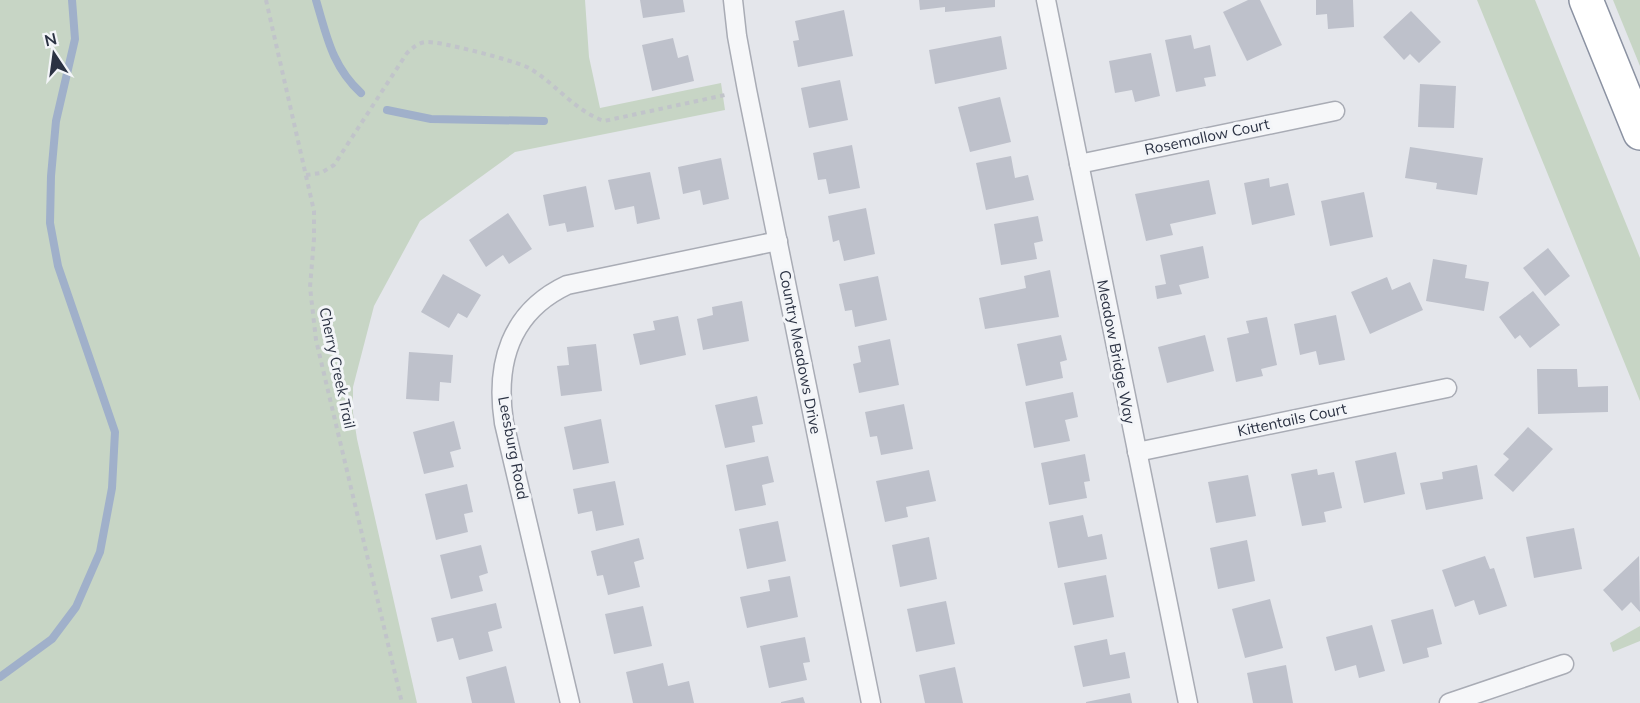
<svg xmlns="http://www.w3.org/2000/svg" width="1640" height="703" viewBox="0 0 1640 703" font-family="Mulish,sans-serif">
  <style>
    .green { fill: #c7d5c5 }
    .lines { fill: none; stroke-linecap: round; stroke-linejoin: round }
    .stream { stroke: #a0b0ca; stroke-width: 8 }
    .building { fill: #bec1cb }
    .street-casing { stroke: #a9acb5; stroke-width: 21 }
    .highway-casing { stroke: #8b92a2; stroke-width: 36 }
    .path { stroke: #c1c4ca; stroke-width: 4; stroke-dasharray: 4.5 4.5; stroke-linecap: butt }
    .street { stroke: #f6f7f9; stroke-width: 18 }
    .highway { stroke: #fff; stroke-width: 33 }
    .labels { text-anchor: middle; stroke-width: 6; stroke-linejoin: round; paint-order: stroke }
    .street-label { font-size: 15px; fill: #2b3243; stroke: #f3f5f8 }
  </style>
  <rect width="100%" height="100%" fill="#e4e6eb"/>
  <g class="green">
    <path d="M 0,0 L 585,0 L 589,57 L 600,108 L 721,83 L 725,110 L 515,152 L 420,221 L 374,306 L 353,387 L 353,413 L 357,439 L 417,703 L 0,703 Z"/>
    <path d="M 1477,0 L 1535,0 L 1640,258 L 1640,401 Z"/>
    <path d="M 1613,0 L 1640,0 L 1640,66 Z"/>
    <path d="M 1640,626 L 1640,641 L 1613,652 L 1610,643 Z"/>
  </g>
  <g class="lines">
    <g class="stream">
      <path d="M 316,0 C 327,37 332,66 361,93"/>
      <path d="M 387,110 L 431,119 L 544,121"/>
      <path d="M 0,677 L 52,639 L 76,607 L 100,552 L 112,488 L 115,432 L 58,266 L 50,223 L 51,176 L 56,121 L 75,39 L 72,0"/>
    </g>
  </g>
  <g class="building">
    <path d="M 640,0 L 683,0 L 685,12 L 643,18 Z"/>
    <path d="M 919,0 L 995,0 L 995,7 L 945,12 L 945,7 L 920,10 Z"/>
    <path d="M 1248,0 L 1260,0 L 1282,45 L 1247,61 L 1223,12 Z"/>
    <path d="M 1316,0 L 1353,0 L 1354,27 L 1328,29 L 1327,14 L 1316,15 Z"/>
    <path d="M 844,10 L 853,56 L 798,67 L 793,41 L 799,40 L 795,21 Z"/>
    <path d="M 1411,11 L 1441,42 L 1419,63 L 1410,54 L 1404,60 L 1383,37 Z"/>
    <path d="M 1191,35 L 1194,49 L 1210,45 L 1216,76 L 1204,78 L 1206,86 L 1176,92 L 1165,40 Z"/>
    <path d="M 1001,36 L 1007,69 L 935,84 L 929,50 Z"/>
    <path d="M 673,38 L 678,58 L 688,55 L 694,81 L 652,91 L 642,45 Z"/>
    <path d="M 1151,53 L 1160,96 L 1135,102 L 1132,90 L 1115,93 L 1109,61 Z"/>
    <path d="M 840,80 L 848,120 L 809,128 L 801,88 Z"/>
    <path d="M 1420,84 L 1456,86 L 1454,128 L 1418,127 Z"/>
    <path d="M 1000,97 L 1011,142 L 970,152 L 958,107 Z"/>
    <path d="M 852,145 L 860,188 L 829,194 L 826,179 L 818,180 L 813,153 Z"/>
    <path d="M 1410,147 L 1483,158 L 1477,195 L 1436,189 L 1437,183 L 1405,178 Z"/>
    <path d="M 1011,156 L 1015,178 L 1028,175 L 1034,200 L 986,210 L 976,163 Z"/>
    <path d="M 721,158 L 729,199 L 703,205 L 700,190 L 683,194 L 678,167 Z"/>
    <path d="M 650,172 L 660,219 L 637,224 L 634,206 L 615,210 L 608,180 Z"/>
    <path d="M 1269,178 L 1270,187 L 1288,183 L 1295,215 L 1252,225 L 1244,183 Z"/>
    <path d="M 1209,180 L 1216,214 L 1170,224 L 1173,235 L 1146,241 L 1135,194 Z"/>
    <path d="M 586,186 L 594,227 L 567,232 L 565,223 L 549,226 L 543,195 Z"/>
    <path d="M 1364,192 L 1373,237 L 1330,246 L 1321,201 Z"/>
    <path d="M 866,208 L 875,254 L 844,261 L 839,240 L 833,242 L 828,216 Z"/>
    <path d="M 508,213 L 532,249 L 509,264 L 503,255 L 486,267 L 469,240 Z"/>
    <path d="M 1038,216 L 1043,241 L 1034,243 L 1037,259 L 1001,265 L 994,224 Z"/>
    <path d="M 1203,246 L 1209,278 L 1179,285 L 1182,294 L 1157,299 L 1155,286 L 1166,284 L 1160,255 Z"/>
    <path d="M 1548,248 L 1570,276 L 1545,296 L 1523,268 Z"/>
    <path d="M 1433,259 L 1467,265 L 1465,278 L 1489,282 L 1484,311 L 1426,301 Z"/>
    <path d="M 1050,270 L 1059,317 L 985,329 L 979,298 L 1026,288 L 1024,276 Z"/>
    <path d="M 443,274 L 481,295 L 467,318 L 458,313 L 449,328 L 421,312 Z"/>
    <path d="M 878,276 L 887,320 L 855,327 L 852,310 L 845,311 L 839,284 Z"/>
    <path d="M 1387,277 L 1392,290 L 1410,282 L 1423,310 L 1370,334 L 1351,292 Z"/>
    <path d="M 1533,291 L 1560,325 L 1530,348 L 1520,335 L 1515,339 L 1499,317 Z"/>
    <path d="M 742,301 L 749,341 L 703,350 L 697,319 L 713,315 L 712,307 Z"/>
    <path d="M 1336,315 L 1345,360 L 1319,365 L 1316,351 L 1300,355 L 1294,324 Z"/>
    <path d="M 678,316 L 686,355 L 640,365 L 633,334 L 655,330 L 653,321 Z"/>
    <path d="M 1267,317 L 1277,365 L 1261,369 L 1263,376 L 1236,382 L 1227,338 L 1249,333 L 1246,321 Z"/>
    <path d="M 1061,335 L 1067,360 L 1060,362 L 1063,378 L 1026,386 L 1017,344 Z"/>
    <path d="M 1205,335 L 1214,371 L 1167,383 L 1158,347 Z"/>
    <path d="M 890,339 L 899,385 L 859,393 L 853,364 L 861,362 L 858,346 Z"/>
    <path d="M 596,344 L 602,391 L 561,396 L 557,366 L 569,365 L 567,347 Z"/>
    <path d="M 409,352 L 453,355 L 451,383 L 440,382 L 439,401 L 406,399 Z"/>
    <path d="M 1537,369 L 1577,369 L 1578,387 L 1608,386 L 1608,412 L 1538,414 Z"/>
    <path d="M 1073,392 L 1078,417 L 1065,420 L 1070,441 L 1034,448 L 1025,402 Z"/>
    <path d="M 757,396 L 763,424 L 752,426 L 755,442 L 725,448 L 715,405 Z"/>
    <path d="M 904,404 L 913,449 L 881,455 L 877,436 L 870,437 L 865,412 Z"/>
    <path d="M 601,419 L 609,463 L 573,470 L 564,427 Z"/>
    <path d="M 454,421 L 461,449 L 450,452 L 454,467 L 424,474 L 413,432 Z"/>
    <path d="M 1528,427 L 1553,449 L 1513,492 L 1494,475 L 1509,459 L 1503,454 Z"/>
    <path d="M 1396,452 L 1405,494 L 1364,503 L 1355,461 Z"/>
    <path d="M 1085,454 L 1090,481 L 1084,482 L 1087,498 L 1049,505 L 1041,463 Z"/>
    <path d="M 768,456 L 774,482 L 762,485 L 766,505 L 735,511 L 726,465 Z"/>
    <path d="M 1477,465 L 1483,499 L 1426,510 L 1420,483 L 1443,479 L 1442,472 Z"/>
    <path d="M 1317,469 L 1318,475 L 1334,472 L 1342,508 L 1324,512 L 1326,522 L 1302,526 L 1291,474 Z"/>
    <path d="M 929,470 L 936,501 L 906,507 L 908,517 L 885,522 L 876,481 Z"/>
    <path d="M 1248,475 L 1256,516 L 1216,523 L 1208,482 Z"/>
    <path d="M 615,481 L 624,525 L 596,531 L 592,511 L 578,514 L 573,489 Z"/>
    <path d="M 467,484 L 473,512 L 464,514 L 468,532 L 436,540 L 425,494 Z"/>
    <path d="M 1083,515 L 1088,537 L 1102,534 L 1107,559 L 1058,568 L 1049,522 Z"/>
    <path d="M 778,521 L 786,561 L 747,569 L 739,529 Z"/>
    <path d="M 1574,528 L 1582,569 L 1534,578 L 1526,537 Z"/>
    <path d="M 929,537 L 937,579 L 900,587 L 892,545 Z"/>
    <path d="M 639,538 L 644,559 L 634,562 L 640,587 L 608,595 L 603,575 L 597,576 L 591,551 Z"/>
    <path d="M 1247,540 L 1255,581 L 1218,589 L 1210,548 Z"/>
    <path d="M 481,545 L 488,573 L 479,576 L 483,591 L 451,599 L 440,555 Z"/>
    <path d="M 1485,556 L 1490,569 L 1494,568 L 1507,606 L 1479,615 L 1474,600 L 1455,607 L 1442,570 Z"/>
    <path d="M 1639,556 L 1640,612 L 1631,602 L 1622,611 L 1603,590 Z"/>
    <path d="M 1106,575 L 1114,617 L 1073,625 L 1064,583 Z"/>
    <path d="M 790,576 L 798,617 L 747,628 L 740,597 L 770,591 L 768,580 Z"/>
    <path d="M 1270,599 L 1283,648 L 1245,658 L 1232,609 Z"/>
    <path d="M 946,601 L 955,644 L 916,652 L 907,609 Z"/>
    <path d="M 496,603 L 502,628 L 488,632 L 493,651 L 459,660 L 453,638 L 437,642 L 431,618 Z"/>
    <path d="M 643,606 L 652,646 L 614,654 L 605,614 Z"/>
    <path d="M 1433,609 L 1442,644 L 1427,648 L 1429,657 L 1403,664 L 1391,620 Z"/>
    <path d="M 1372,625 L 1385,671 L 1359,678 L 1356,665 L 1335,671 L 1326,637 Z"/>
    <path d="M 805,637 L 810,662 L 803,663 L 807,680 L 769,688 L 760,646 Z"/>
    <path d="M 1107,639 L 1110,655 L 1125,652 L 1130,678 L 1083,687 L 1074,646 Z"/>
    <path d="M 663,663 L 668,686 L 689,681 L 694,703 L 633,703 L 626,672 Z"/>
    <path d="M 1286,665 L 1293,703 L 1253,703 L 1247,673 Z"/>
    <path d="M 506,666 L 515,703 L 472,703 L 466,677 Z"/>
    <path d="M 955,667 L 963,703 L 925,703 L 919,675 Z"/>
    <path d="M 1130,693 L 1132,703 L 1086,703 L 1086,702 Z"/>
    <path d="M 803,697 L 805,703 L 781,703 L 781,702 Z"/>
  </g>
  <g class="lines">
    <defs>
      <g id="street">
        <path d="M 733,0 L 737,36 L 747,90 L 871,703"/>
        <path d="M 1046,0 L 1188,703"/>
        <path d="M 1079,164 L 1335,111"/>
        <path d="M 1137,452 L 1447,388"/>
        <path d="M 570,703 L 504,423 C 495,364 510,312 567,285 L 778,241"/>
        <path d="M 1449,703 L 1564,664"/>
      </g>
      <path id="highway" d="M 1586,0 L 1640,133"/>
    </defs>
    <use href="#street" class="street-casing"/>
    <use href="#highway" class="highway-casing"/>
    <g class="path">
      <path d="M 266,0 L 314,211 L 314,239 L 310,287 L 316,340 L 402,703"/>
      <path d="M 306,175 L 321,173 L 334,165 L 407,53 C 413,48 417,43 426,42 C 440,41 516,61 529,68 C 555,83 575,111 604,121 L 725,95"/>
    </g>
    <use href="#street" class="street"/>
    <use href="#highway" class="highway"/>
  </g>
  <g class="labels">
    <g class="street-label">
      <text transform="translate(1207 137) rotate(-12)" y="5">Rosemallow Court</text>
      <text transform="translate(800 352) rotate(79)" y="5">Country Meadows Drive</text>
      <text transform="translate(1116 352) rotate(79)" y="5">Meadow Bridge Way</text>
      <text transform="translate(337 368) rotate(78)" y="5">Cherry Creek Trail</text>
      <text transform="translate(1292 420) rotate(-12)" y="5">Kittentails Court</text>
      <text transform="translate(513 448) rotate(79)" y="5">Leesburg Road</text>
    </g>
  </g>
  <g transform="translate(54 54) rotate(347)" stroke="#f3f5f8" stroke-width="4.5" paint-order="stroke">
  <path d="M0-4.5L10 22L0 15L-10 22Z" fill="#2b3243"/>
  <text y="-9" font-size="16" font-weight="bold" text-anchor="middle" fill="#2b3243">N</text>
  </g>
</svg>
